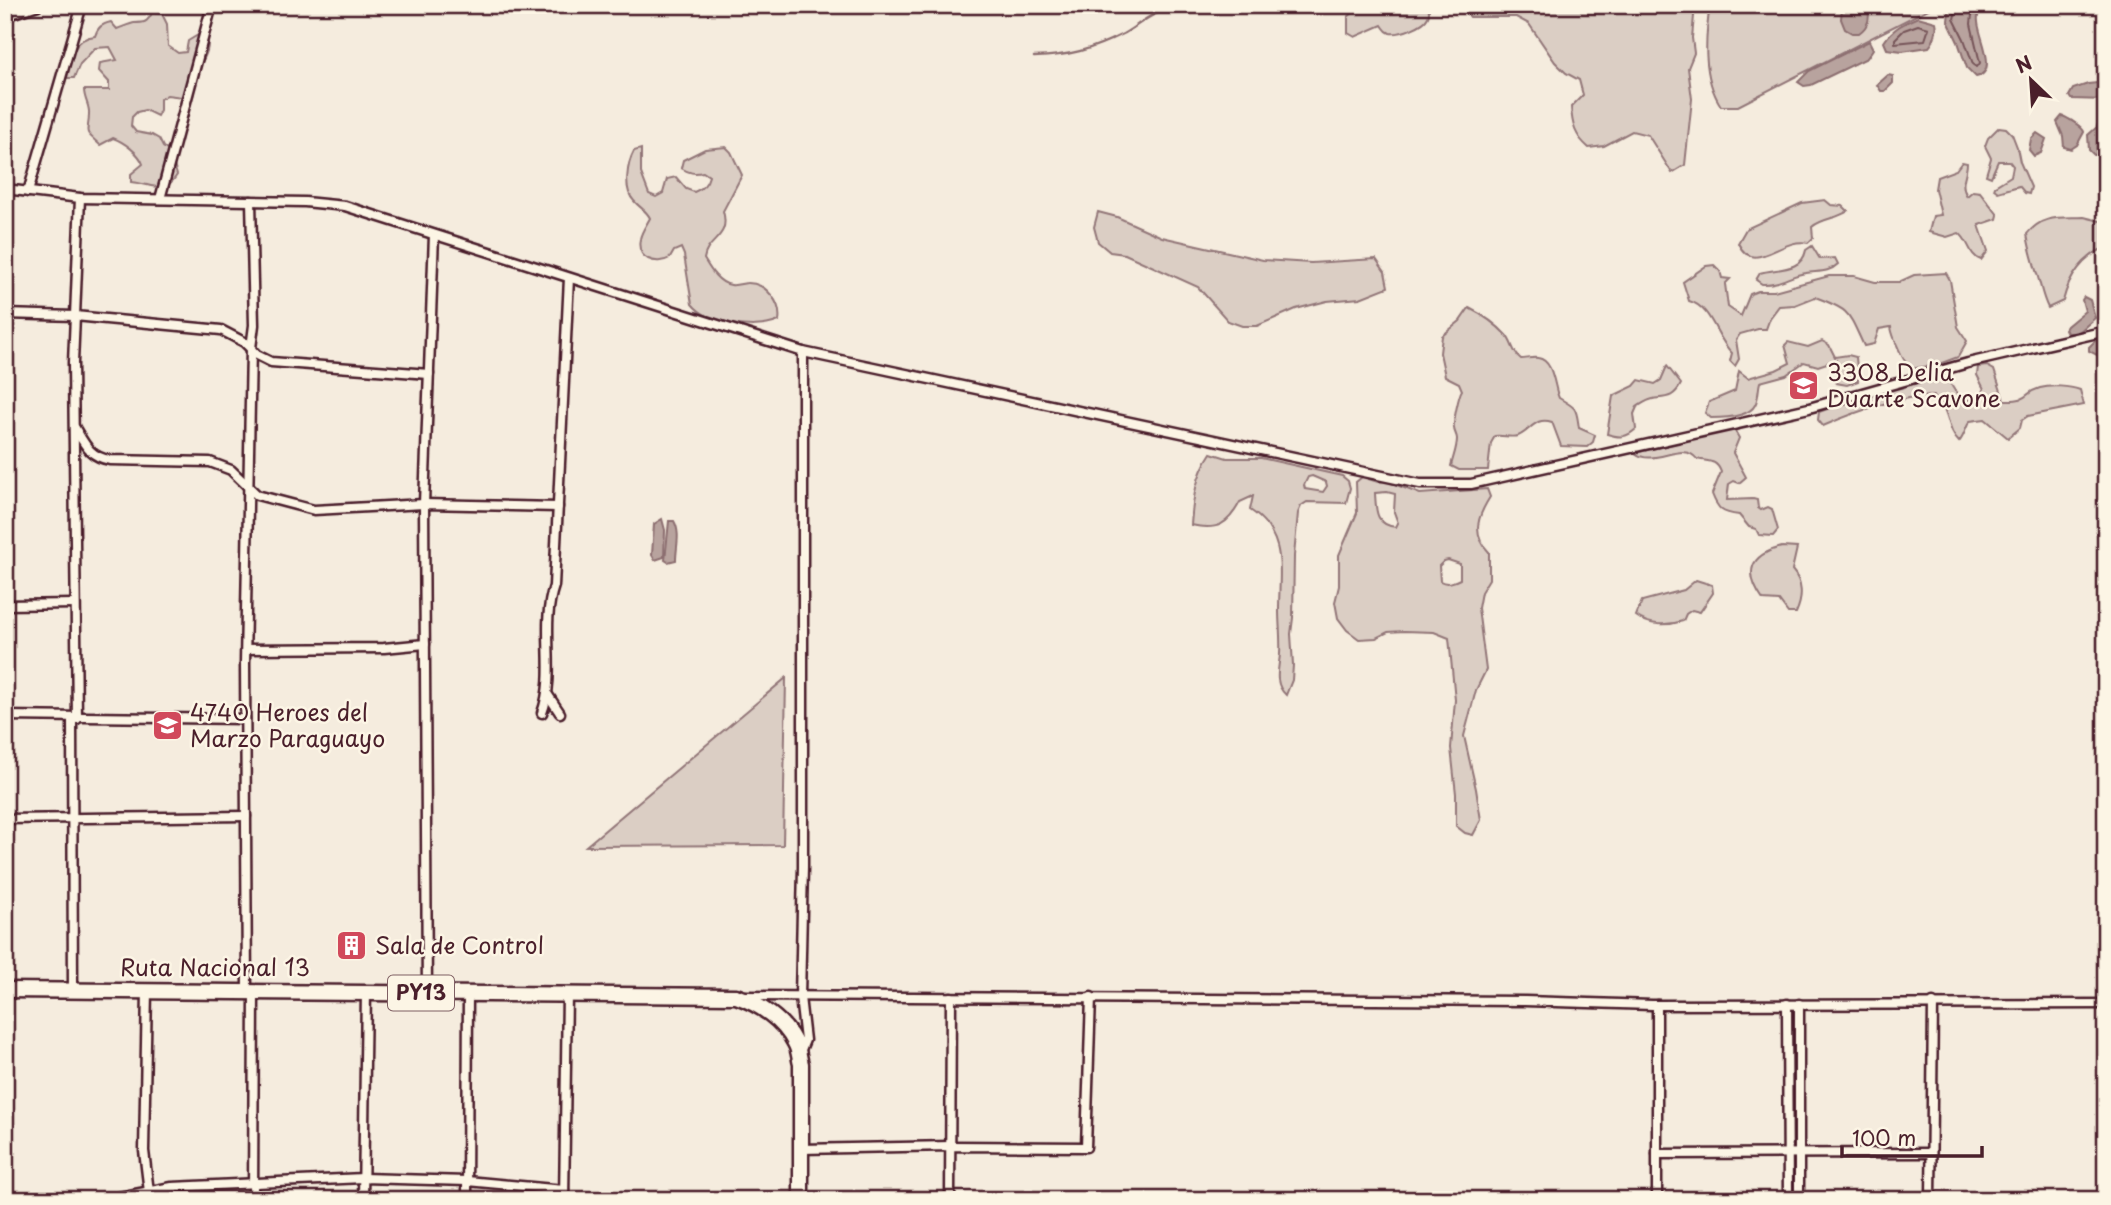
<svg xmlns="http://www.w3.org/2000/svg" width="2111" height="1205" viewBox="0 0 2111 1205" font-family="'Playpen Sans',sans-serif">
  <style>
    .green { fill: #dbcec4; stroke: #927678; stroke-width: 2; fill-rule: evenodd }
    .water { fill: #b8a39e; stroke: #8c6e70; stroke-width: 2 }
    .lines { fill: none; stroke-linecap: round; stroke-linejoin: round }
    .shore { stroke: #765459; stroke-width: 2 }
    .stream { stroke: #8c6e70; stroke-width: 2.5 }
    .street-casing { stroke: #4a1f2b; stroke-width: 13 }
    .highway-casing { stroke: #4a1f2b; stroke-width: 19 }
    .street { stroke: #fcf5e5; stroke-width: 8 }
    .highway { stroke: #fcf5e5; stroke-width: 14 }
    .labels { text-anchor: middle; stroke-width: 5; stroke-linejoin: round; paint-order: stroke }
    .shield { fill: #fcf5e5; stroke: #7f5f63; stroke-width: 2 }
    .shield-label { font-size: 21px; font-weight: bold; fill: #4a1f2b }
    .poi-label { font-size: 23px; fill: #4a1f2b; stroke: #fcf5e5; text-anchor: start }
    .street-label { font-size: 23px; fill: #4a1f2b; stroke: #fcf5e5 }
  </style>
  <rect width="100%" height="100%" fill="#f5ecde"/>
  <filter id="ink" filterUnits="userSpaceOnUse"><feTurbulence type="fractalNoise" baseFrequency=".0143" numOctaves="2"/><feDisplacementMap in="SourceGraphic" scale="14" xChannelSelector="R" yChannelSelector="G"/><feConvolveMatrix kernelMatrix="1 2 1 2 8 2 1 2 1" color-interpolation-filters="sRGB"/></filter>
  <g filter="url(#ink)">
    <g class="green">
      <path d="M 1362,5 L 1428,5 C 1429,9 1430,13 1428,17 C 1424,26 1399,35 1390,33 C 1385,31 1385,29 1382,25 L 1355,37 L 1348,33 L 1348,17 Z"/>
      <path d="M 1460,5 L 1695,5 L 1692,38 L 1694,53 L 1688,68 L 1692,99 L 1685,165 L 1672,173 L 1648,135 L 1632,131 L 1604,146 L 1589,148 C 1575,136 1572,125 1571,107 L 1583,95 L 1579,80 L 1566,73 L 1555,62 L 1529,24 L 1516,17 L 1470,17 Z"/>
      <path d="M 1710,5 L 1936,5 L 1738,106 L 1721,106 C 1702,77 1705,38 1710,5 Z"/>
      <path d="M 152,13 L 162,14 L 167,24 L 168,46 L 178,53 L 186,52 L 188,41 L 198,35 L 207,36 C 211,52 202,59 197,73 C 194,80 195,89 193,96 L 190,98 L 167,95 L 160,99 L 160,110 L 157,116 L 145,110 L 137,112 L 132,117 L 131,126 L 136,132 L 152,135 L 159,139 L 163,147 L 170,152 L 177,175 C 164,196 153,184 131,182 L 131,174 L 143,164 C 139,153 124,142 113,138 L 100,145 C 81,128 89,135 89,114 C 90,106 84,99 84,90 L 109,90 L 109,82 L 99,71 L 100,63 L 117,60 L 110,47 L 95,48 L 80,64 L 74,78 L 67,78 C 70,60 72,38 95,36 C 98,27 102,24 111,22 L 117,29 C 123,27 129,24 134,23 C 144,23 147,23 152,13 Z"/>
      <path d="M 1999,127 L 2006,128 L 2012,134 L 2017,147 L 2020,162 L 2031,187 L 2029,194 L 2025,193 L 2019,186 L 1998,192 L 1994,189 L 1995,186 L 2011,176 L 2013,166 L 2009,161 L 1998,161 L 1991,177 L 1986,175 L 1991,158 L 1985,146 L 1988,138 Z"/>
      <path d="M 726,147 L 731,152 L 742,175 L 723,211 C 731,239 707,238 704,259 C 710,269 718,283 731,285 C 736,286 743,283 748,283 C 766,283 782,303 779,321 C 755,331 709,325 692,304 L 684,255 L 681,248 L 674,251 L 670,258 C 656,266 636,259 640,239 C 641,232 647,224 650,218 C 646,210 640,208 634,201 C 623,190 627,164 634,151 L 641,149 L 641,173 L 649,194 L 656,197 L 663,193 L 667,179 L 676,177 L 686,189 L 694,192 C 702,189 707,185 709,176 L 703,172 C 694,174 689,173 681,168 L 683,160 L 705,149 Z"/>
      <path d="M 1962,162 L 1967,163 C 1967,175 1959,184 1967,196 L 1973,191 L 1980,192 L 1998,215 L 1997,219 L 1979,225 L 1988,251 L 1981,260 C 1969,256 1969,240 1959,233 L 1947,237 L 1929,232 L 1933,216 L 1941,215 L 1935,189 L 1937,177 L 1956,170 Z"/>
      <path d="M 1825,200 L 1831,205 L 1843,206 L 1848,211 C 1837,219 1822,218 1812,227 L 1813,238 L 1808,243 C 1782,236 1754,277 1738,243 L 1746,229 L 1802,203 Z"/>
      <path d="M 1098,212 L 1117,217 L 1162,237 L 1263,260 L 1311,263 L 1376,259 L 1385,272 L 1388,287 L 1360,298 L 1327,301 L 1296,309 L 1257,326 L 1242,326 L 1228,321 L 1198,287 L 1125,254 L 1110,252 L 1098,242 L 1094,227 Z"/>
      <path d="M 2084,217 L 2100,221 L 2106,218 L 2106,247 C 2082,258 2069,277 2063,301 L 2048,308 C 2042,296 2041,286 2037,274 C 2033,260 2029,248 2027,234 C 2043,214 2061,218 2084,217 Z"/>
      <path d="M 1812,246 L 1820,259 L 1835,258 L 1838,264 C 1829,273 1818,271 1806,273 C 1790,275 1780,285 1762,284 L 1756,280 L 1760,273 C 1777,268 1802,272 1806,250 Z"/>
      <path d="M 1714,265 L 1720,271 L 1722,278 L 1730,279 L 1725,284 L 1728,307 L 1741,316 L 1750,294 L 1758,291 L 1774,291 L 1829,276 L 1854,276 L 1875,282 L 1899,282 L 1914,275 L 1946,273 L 1950,280 L 1958,327 L 1967,341 L 1958,357 L 1939,364 L 1911,369 C 1904,364 1892,335 1891,327 L 1879,329 L 1874,344 L 1864,346 C 1848,312 1851,310 1815,297 L 1795,305 L 1779,306 L 1770,318 L 1766,329 L 1758,329 L 1740,334 L 1736,340 L 1739,359 L 1735,366 L 1730,361 L 1732,353 C 1716,338 1712,307 1689,301 L 1683,282 L 1706,266 Z"/>
      <path d="M 1469,308 C 1483,315 1496,324 1506,335 C 1513,343 1512,352 1521,359 C 1526,359 1534,357 1538,358 C 1554,360 1554,388 1559,398 C 1578,409 1576,408 1579,428 L 1595,435 L 1593,442 L 1587,447 L 1561,446 L 1552,422 C 1535,416 1531,431 1518,436 C 1510,438 1503,435 1495,436 L 1491,443 L 1488,470 L 1459,470 L 1451,466 C 1453,457 1457,448 1457,439 C 1457,435 1454,432 1454,428 C 1453,422 1459,394 1462,390 L 1459,383 L 1445,376 L 1440,353 L 1442,336 L 1460,321 Z"/>
      <path d="M 1822,341 L 1829,345 L 1835,357 L 1848,355 L 1856,357 L 1858,381 L 1847,385 L 1836,383 L 1833,380 L 1839,375 L 1836,360 L 1818,366 L 1804,362 L 1786,375 L 1760,382 C 1758,389 1759,398 1755,405 C 1749,417 1723,418 1711,418 L 1705,413 L 1709,402 L 1735,391 L 1739,371 L 1748,378 L 1776,370 L 1790,363 L 1785,345 L 1788,342 L 1808,347 Z"/>
      <path d="M 1667,366 L 1681,384 C 1674,398 1667,397 1653,399 C 1647,400 1642,404 1637,407 L 1634,414 L 1636,429 C 1626,438 1620,438 1607,434 L 1613,396 L 1634,386 L 1639,380 L 1655,384 L 1661,380 Z"/>
      <path d="M 1987,366 L 1994,370 L 2004,400 C 2032,401 2022,393 2040,388 C 2051,385 2069,386 2080,390 L 2084,405 L 2028,416 L 2022,420 L 2020,428 L 2008,438 L 1985,419 L 1970,421 C 1965,428 1965,435 1959,442 C 1949,432 1950,421 1944,409 C 1942,404 1937,399 1933,395 C 1897,397 1855,412 1823,426 L 1818,420 L 1819,412 L 1857,398 L 1944,376 L 1948,378 C 1954,394 1971,412 1984,389 L 1977,375 L 1978,367 Z"/>
      <path d="M 1726,431 L 1735,431 L 1739,438 L 1733,453 L 1746,477 L 1739,483 L 1734,481 L 1729,484 L 1727,500 L 1753,499 L 1757,500 L 1758,508 L 1761,510 L 1768,507 L 1772,509 L 1778,530 L 1773,536 L 1759,535 L 1756,529 L 1749,527 L 1739,515 C 1722,513 1718,510 1712,494 L 1721,472 C 1716,459 1708,462 1697,459 C 1683,440 1654,468 1635,453 Z"/>
      <path d="M 1211,453 L 1227,458 L 1261,458 L 1342,476 L 1348,481 L 1350,488 L 1346,503 L 1307,502 L 1301,506 L 1298,513 L 1294,556 L 1293,618 L 1291,634 L 1293,665 L 1292,680 L 1286,695 C 1273,683 1279,668 1280,654 C 1281,640 1279,625 1279,610 C 1279,571 1288,535 1250,510 L 1253,496 L 1240,502 C 1228,525 1217,531 1191,525 C 1193,498 1196,475 1211,453 ZM 1312,476 L 1326,482 L 1327,486 L 1323,492 L 1305,489 L 1304,485 L 1308,477 Z"/>
      <path d="M 1362,477 L 1378,482 L 1386,481 L 1420,494 L 1487,489 L 1490,497 C 1478,516 1471,533 1489,552 L 1489,579 L 1481,592 L 1478,608 L 1486,670 L 1476,690 L 1464,736 L 1476,789 L 1481,820 L 1473,835 L 1465,833 L 1456,826 L 1456,794 L 1451,748 L 1455,700 L 1449,638 L 1434,632 L 1404,631 L 1388,632 L 1376,638 L 1359,639 L 1347,630 L 1338,618 L 1335,602 L 1339,586 L 1339,555 L 1357,513 L 1356,482 ZM 1387,492 L 1395,494 L 1394,512 L 1398,523 L 1396,527 C 1375,525 1376,510 1375,493 ZM 1448,560 L 1460,564 L 1460,579 C 1454,582 1447,585 1440,581 L 1439,566 L 1444,561 Z"/>
      <path d="M 1782,547 L 1797,548 L 1792,570 C 1803,582 1803,598 1796,613 L 1788,613 L 1779,601 L 1763,600 C 1744,573 1749,555 1782,547 Z"/>
      <path d="M 1696,580 L 1712,585 L 1713,593 L 1700,612 L 1692,610 L 1686,614 L 1683,621 C 1667,626 1649,626 1636,616 L 1642,601 L 1684,590 Z"/>
      <path d="M 786,678 L 783,845 L 586,846 Z"/>
    </g>
    <g class="water">
      <path d="M 1846,5 L 1865,5 C 1872,15 1869,26 1859,33 L 1852,33 L 1845,29 L 1841,19 L 1842,7 Z"/>
      <path d="M 1952,5 L 1980,5 C 1979,11 1977,16 1978,22 C 1979,38 1999,72 1976,77 L 1967,68 L 1958,42 L 1948,21 L 1949,10 Z"/>
      <path d="M 1918,17 L 1936,22 C 1938,29 1934,42 1929,47 L 1902,51 L 1887,49 L 1884,42 C 1893,28 1904,23 1918,17 Z"/>
      <path d="M 1869,41 L 1873,49 L 1867,58 L 1811,85 L 1804,86 L 1798,82 L 1809,71 Z"/>
      <path d="M 1888,75 L 1893,76 L 1893,83 L 1885,91 L 1881,91 L 1877,85 Z"/>
      <path d="M 2106,82 L 2106,100 L 2071,99 L 2069,96 L 2073,89 L 2088,84 Z"/>
      <path d="M 2106,111 L 2106,154 L 2094,155 L 2089,150 L 2088,135 L 2097,127 L 2101,113 Z"/>
      <path d="M 2062,116 C 2068,118 2083,127 2084,132 L 2077,145 L 2071,149 L 2064,147 L 2063,136 L 2057,122 Z"/>
      <path d="M 2037,133 L 2046,139 L 2041,153 L 2034,156 L 2029,150 L 2031,139 Z"/>
      <path d="M 2084,297 L 2090,300 L 2095,318 L 2078,333 L 2067,333 L 2065,329 L 2067,326 L 2085,311 L 2082,300 Z"/>
      <path d="M 2097,339 L 2106,339 L 2106,354 L 2099,356 L 2089,351 L 2089,347 Z"/>
      <path d="M 662,519 L 665,530 L 664,557 L 655,560 L 652,555 L 654,524 Z"/>
      <path d="M 669,521 L 674,521 C 681,533 676,547 676,560 L 668,562 L 665,560 Z"/>
    </g>
    <g class="lines">
      <g class="shore">
        <path d="M 1957,5 L 1954,19 L 1964,39 L 1973,64 L 1977,67 L 1980,63 L 1971,24 L 1973,5"/>
        <path d="M 1918,25 L 1929,28 L 1925,40 L 1895,43 L 1895,39 L 1904,30 Z"/>
      </g>
      <path class="stream" d="M 1034,57 C 1069,56 1091,50 1123,34 C 1134,28 1144,19 1155,14 C 1172,6 1192,7 1209,5"/>
      <defs>
        <g id="street">
          <path d="M 5,16 L 38,5"/>
          <path d="M 5,189 L 80,198 L 305,202 L 345,206 L 803,352 L 1420,484 L 1471,484 L 1809,408 L 1968,363 L 2106,331"/>
          <path d="M 28,192 L 82,5"/>
          <path d="M 160,199 L 212,5"/>
          <path d="M 5,314 L 75,316 L 221,330 L 244,342 L 257,355 L 271,362 L 429,374"/>
          <path d="M 75,428 C 85,445 90,457 110,460 L 210,462 L 231,470 L 257,495 L 314,510 L 424,504 L 558,507"/>
          <path d="M 5,605 L 75,604"/>
          <path d="M 246,649 L 384,648 L 425,644"/>
          <path d="M 548,695 L 560,713"/>
          <path d="M 542,713 C 557,672 540,627 554,586 L 569,278"/>
          <path d="M 5,716 L 245,719"/>
          <path d="M 72,718 L 73,990"/>
          <path d="M 77,719 L 73,363 L 80,198"/>
          <path d="M 5,819 L 246,816"/>
          <path d="M 147,990 L 144,1151 L 150,1200"/>
          <path d="M 247,991 L 245,663 L 251,348 L 254,325 L 251,201"/>
          <path d="M 427,993 L 424,504 L 434,235"/>
          <path d="M 746,996 L 1525,1001 L 1652,1005 L 2106,1004"/>
          <path d="M 1787,1004 L 1788,1200"/>
          <path d="M 1657,1005 L 1657,1200"/>
          <path d="M 800,1052 L 805,1040 L 800,997 L 803,867 L 803,352"/>
          <path d="M 801,1149 L 951,1146 L 1086,1147 L 1091,997"/>
          <path d="M 1657,1154 L 1931,1153"/>
          <path d="M 103,1200 L 172,1187 L 363,1178 L 467,1181 L 564,1190"/>
          <path d="M 253,1200 L 254,991"/>
          <path d="M 363,1200 L 366,992"/>
          <path d="M 467,1200 L 468,993"/>
          <path d="M 564,1200 L 567,994"/>
          <path d="M 950,1200 L 951,997"/>
          <path d="M 1799,1200 L 1799,1004"/>
          <path d="M 1931,1200 L 1933,1003"/>
        </g>
        <path id="highway" d="M 5,990 L 736,996 C 759,1004 784,1020 795,1043 C 799,1049 799,1058 801,1064 L 801,1200"/>
      </defs>
      <use href="#street" class="street-casing"/>
      <use href="#highway" class="highway-casing"/>
      <use href="#street" class="street"/>
      <use href="#highway" class="highway"/>
    </g>
  </g>
  <defs>
    <symbol id="school-square" viewBox="-11 -11 22 22"><rect x="-9" y="-9" width="18" height="18" rx="4" fill="#d1495b" stroke="#fcf5e5"/><path d="M0-5L7-2L0 1L-7-2ZM-4 1L0 2.5L4 1V4Q0 6-4 4Z" fill="#fff"/></symbol>
    <symbol id="building-square" viewBox="-11 -11 22 22"><rect x="-9" y="-9" width="18" height="18" rx="4" fill="#d1495b" stroke="#fcf5e5"/><path d="M-4-6H4V6H1V3H-1V6H-4ZM-2.5-4.3h1.7v1.8h-1.7ZM.8-4.3h1.7v1.8H.8ZM-2.5-1h1.7V.8h-1.7ZM.8-1h1.7V.8H.8Z" fill="#fff"/></symbol>
  </defs>
  <g fill-rule="evenodd">
    <use href="#school-square" x="1786" y="368" width="35" height="35"/>
    <use href="#school-square" x="150" y="708" width="35" height="35"/>
    <use href="#building-square" x="334" y="928" width="35" height="35"/>
  </g>
  <g class="labels">
    <rect class="shield" x="388" y="975.5" width="66" height="35" rx="5"/>
    <g class="shield-label">
      <text x="421" y="1000">PY13</text>
    </g>
    <g class="poi-label">
      <text x="1827" y="381">3308 Delia<tspan x="1827" dy="26">Duarte Scavone</tspan></text>
      <text x="190" y="721">4740 Heroes del<tspan x="190" dy="26">Marzo Paraguayo</tspan></text>
      <text x="375" y="954">Sala de Control</text>
    </g>
    <g class="street-label">
      <text x="215" y="976">Ruta Nacional 13</text>
    </g>
  </g>
  <rect width="2111" height="1205" fill="none" stroke="#fcf5e5" stroke-width="28"/>
  <rect x="14" y="14" width="2083" height="1177" fill="none" stroke="#4a1f2b" stroke-width="2.5" filter="url(#ink)"/>
  <g transform="translate(2031 80) rotate(335)" stroke="#fcf5e5" stroke-width="5" paint-order="stroke">
  <path d="M0-5L12 26L0 18L-12 26Z" fill="#4a1f2b"/>
  <text y="-10" font-size="19" font-weight="bold" text-anchor="middle" fill="#4a1f2b">N</text>
  </g>
  <path d="M1842 1146v10h140v-10" fill="none" stroke="#4a1f2b" stroke-width="3.5"/>
  <text x="1852" y="1146" font-size="21" fill="#4a1f2b" stroke="#fcf5e5" stroke-width="5" paint-order="stroke">100 m</text>
</svg>
